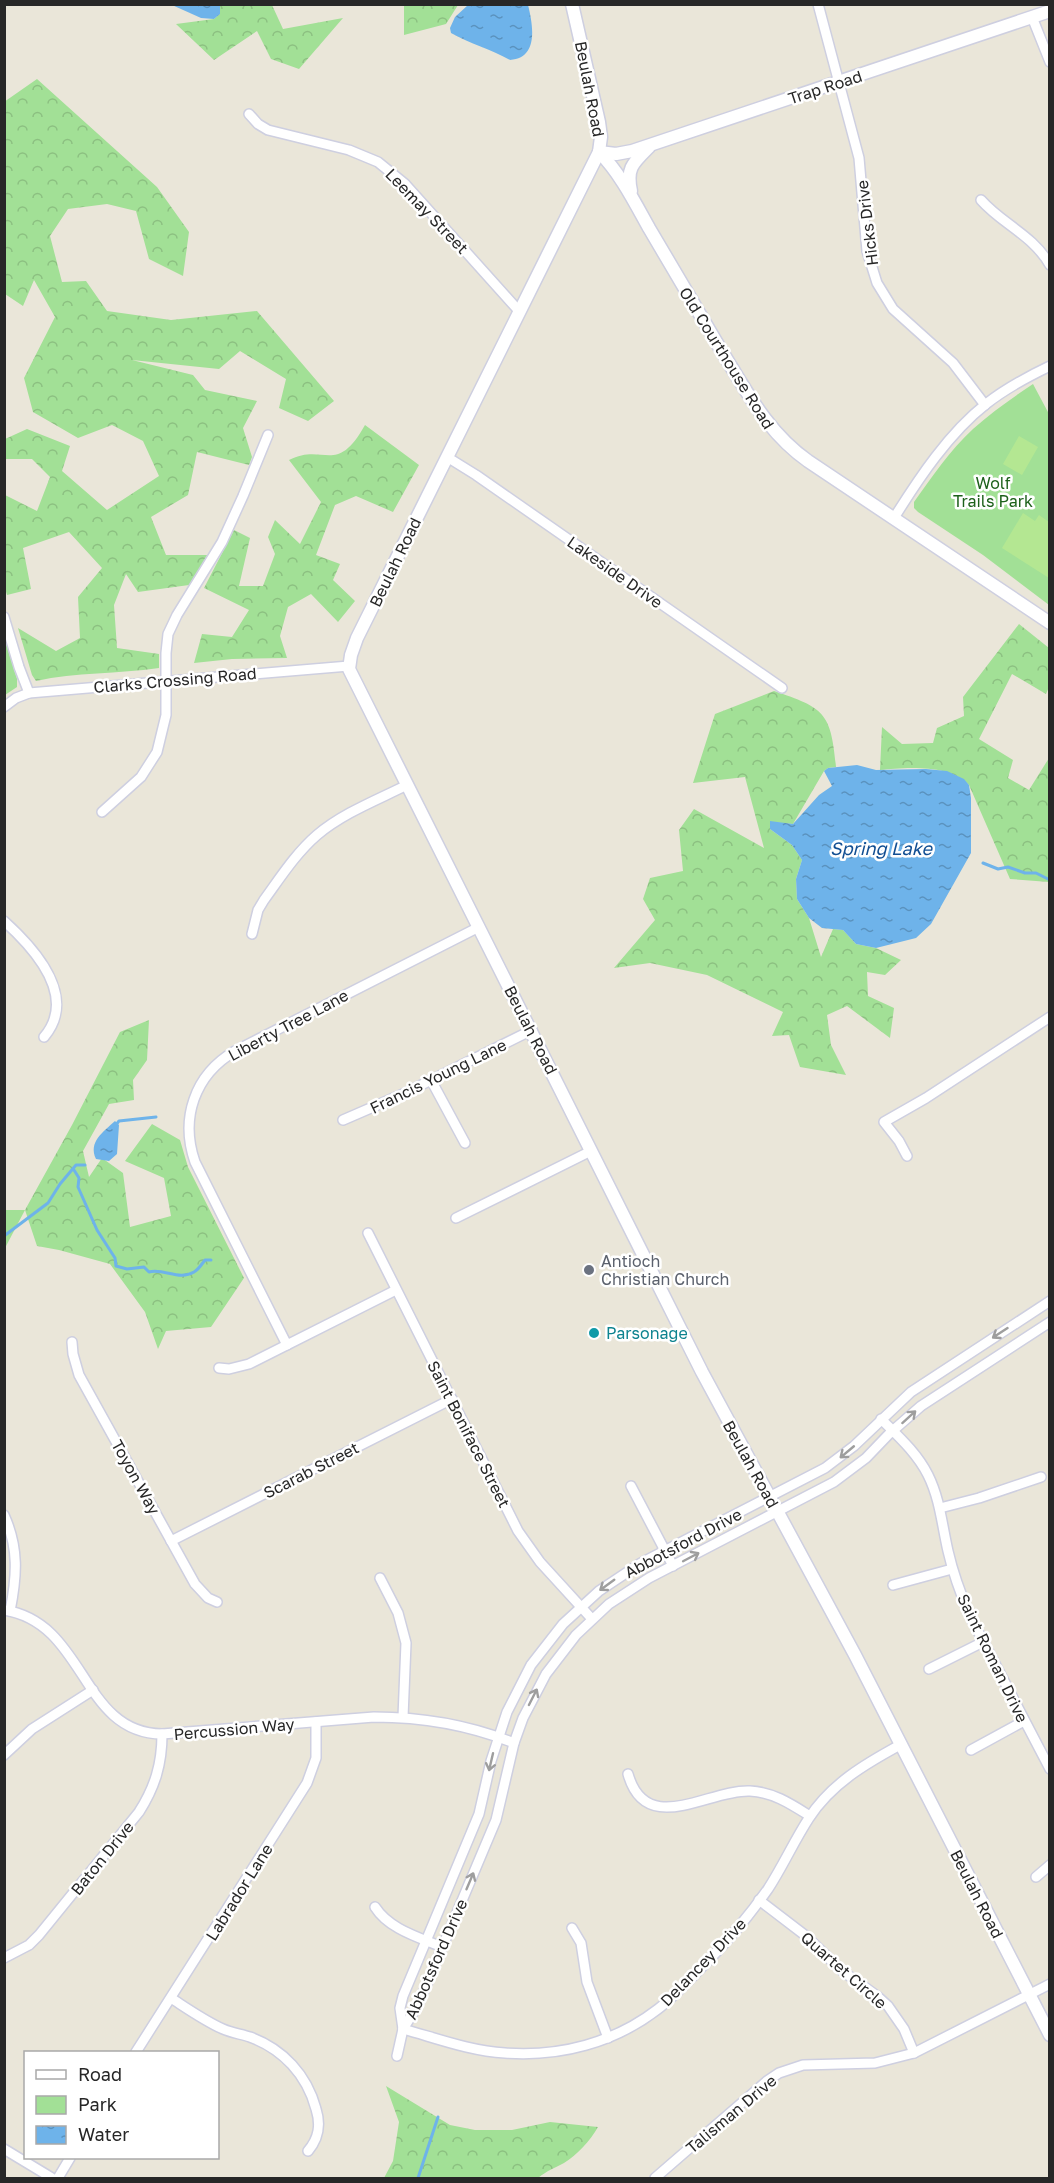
<svg xmlns="http://www.w3.org/2000/svg" width="1054" height="2183" viewBox="0 0 1054 2183" font-family="'Golos Text',sans-serif">
  <style>
    .forest { fill: url(#forest-crowns) }
    .park { fill: #a2e096 }
    .pitch { fill: #b4e792 }
    .water { fill: url(#water-ripples) }
    .lines { fill: none; stroke-linecap: round; stroke-linejoin: round }
    .stream { stroke: #6eb3ea; stroke-width: 3 }
    .street-casing { stroke: #cecfe0; stroke-width: 12 }
    .secondary-casing { stroke: #cecfe0; stroke-width: 15 }
    .street { stroke: #fff; stroke-width: 9 }
    .secondary { stroke: #fff; stroke-width: 12 }
    .oneway { stroke: #9e9e9e }
    .worship-dot { fill: #6b7280; stroke: #fff; stroke-width: 2 }
    .culture-dot { fill: #0f9aa8; stroke: #fff; stroke-width: 2 }
    .labels { text-anchor: middle; stroke-width: 5; stroke-linejoin: round; paint-order: stroke }
    .street-label { font-size: 16px; fill: #272727; stroke: #fff }
    .park-label { font-size: 16px; fill: #1d611b; stroke: #fff }
    .worship-label { font-size: 16px; fill: #5b616d; stroke: #fff; text-anchor: start }
    .culture-label { font-size: 16px; fill: #0d838f; stroke: #fff; text-anchor: start }
    .water-label { font-size: 18px; font-style: italic; fill: #114e92; stroke: #fff }
  </style>
  <defs>
    <pattern id="forest-crowns" width="20" height="18" patternUnits="userSpaceOnUse" patternTransform="scale(1.5)"><rect width="20" height="18" fill="#a2e096"/><path d="M2 6a3 3 0 1 1 6 0M12 15a3 3 0 1 1 6 0" fill="none" stroke="#8cc081"/></pattern>
    <pattern id="water-ripples" width="26" height="14" patternUnits="userSpaceOnUse" patternTransform="scale(1.5)"><rect width="26" height="14" fill="#6eb3ea"/><path d="M2 4q2-2 4 0t4 0M15 11q2-2 4 0t4 0" fill="none" stroke="#5a92be"/></pattern>
  </defs>
  <rect width="100%" height="100%" fill="#eae6d9"/>
  <g class="forest">
    <path d="M 220,4 L 272,5 L 283,29 L 343,18 L 299,69 L 271,59 L 257,31 L 214,60 L 176,24 L 214,19 L 220,14 Z"/>
    <path d="M 404,5 L 404,4 L 458,5 L 446,24 L 404,35 Z"/>
    <path d="M 37,79 L 157,187 L 189,232 L 183,276 L 149,259 L 136,211 L 107,204 L 68,209 L 50,236 L 62,282 L 86,281 L 107,311 L 171,320 L 257,311 L 334,401 L 308,421 L 279,408 L 286,379 L 240,351 L 219,369 L 132,360 L 193,375 L 205,390 L 257,401 L 243,428 L 252,457 L 249,465 L 197,452 L 188,495 L 151,517 L 166,555 L 208,555 L 189,585 L 138,592 L 126,574 L 114,605 L 117,648 L 159,654 L 159,668 C 118,674 76,672 36,681 L 32,675 L 18,628 L 56,651 L 80,638 L 78,597 L 102,568 L 69,532 L 23,548 L 31,589 L 7,595 L 4,585 L 5,495 L 37,511 L 50,477 L 32,459 L 5,459 L 5,439 L 27,429 L 70,446 L 62,471 L 107,510 L 159,476 L 143,441 L 112,425 L 78,438 L 33,412 L 24,378 L 55,317 L 34,280 L 23,306 L 5,294 L 4,102 Z"/>
    <path d="M 365,425 L 419,465 L 393,512 L 356,496 L 335,505 L 316,555 L 340,564 L 333,580 L 355,601 L 338,622 L 311,594 L 288,607 L 280,636 L 287,658 L 232,659 L 194,663 L 202,634 L 232,637 L 249,610 L 204,588 L 234,530 L 250,538 L 239,586 L 263,586 L 275,554 L 268,537 L 275,520 L 300,544 L 321,502 L 289,460 C 324,442 336,477 365,425 Z"/>
    <path d="M 1019,624 L 1049,648 L 1049,687 L 1046,694 L 1012,674 L 979,739 L 1013,760 L 1008,778 L 1029,790 L 1049,758 L 1049,882 L 1010,879 L 969,785 C 951,764 905,767 880,770 L 882,727 L 902,744 L 933,743 L 937,728 L 964,716 L 963,697 Z"/>
    <path d="M 774,691 C 825,708 831,713 836,767 L 828,768 L 824,771 L 793,824 L 770,822 L 770,829 L 792,845 L 802,860 L 796,879 L 797,899 L 809,918 L 821,957 L 833,929 L 843,930 L 856,944 L 876,948 L 901,960 L 885,975 L 867,972 L 868,996 L 894,1008 L 890,1038 L 847,1006 L 827,1015 L 831,1045 L 846,1075 L 800,1067 L 789,1035 L 772,1036 L 783,1012 L 707,975 L 650,963 L 614,968 L 655,920 L 643,899 L 650,878 L 683,871 L 679,830 L 694,809 L 764,848 L 745,777 L 693,783 L 715,714 Z"/>
    <path d="M 149,1020 L 147,1060 L 133,1080 L 134,1100 L 109,1104 L 83,1151 L 89,1177 L 102,1158 L 123,1173 L 130,1227 L 171,1216 L 164,1178 L 125,1161 L 152,1124 L 180,1140 L 188,1167 L 244,1278 L 211,1327 L 166,1331 L 158,1349 L 145,1312 L 110,1264 L 59,1250 L 37,1246 L 25,1210 L 72,1125 L 120,1032 Z"/>
    <path d="M 386,2086 L 450,2125 L 475,2130 L 512,2130 L 550,2122 L 598,2127 C 590,2141 577,2155 564,2163 C 553,2169 548,2170 538,2178 L 384,2178 L 393,2161 L 399,2122 Z"/>
  </g>
  <g class="park">
    <path d="M 1033,384 L 1049,414 L 1049,605 L 983,555 L 918,512 L 914,508 L 914,502 C 932,477 950,450 973,429 C 992,412 1012,398 1033,384 Z"/>
    <path d="M 4,637 L 17,679 L 17,687 L 5,695 Z"/>
    <path d="M 5,1210 L 25,1210 L 5,1248 L 4,1210 Z"/>
  </g>
  <g class="pitch">
    <path d="M 1019,436 L 1038,447 L 1022,475 L 1003,464 Z"/>
    <path d="M 1023,513 L 1035,521 L 1039,515 L 1049,522 L 1049,578 L 1002,548 Z"/>
  </g>
  <g class="water">
    <path d="M 172,5 L 220,5 L 220,14 L 214,19 L 201,18 Z"/>
    <path d="M 468,5 L 528,5 C 533,25 539,58 510,60 C 491,49 470,44 451,33 L 450,28 L 455,17 Z"/>
    <path d="M 857,765 L 876,770 L 926,769 L 947,771 L 964,779 L 969,785 L 971,798 L 971,853 L 931,924 L 916,938 L 876,948 L 856,944 L 843,930 L 822,928 L 809,918 L 797,899 L 796,879 L 802,860 L 792,845 L 770,829 L 770,821 L 793,824 L 819,795 L 832,786 L 824,771 L 828,768 Z"/>
    <path d="M 115,1121 L 119,1125 L 117,1154 L 109,1161 L 96,1159 C 88,1142 103,1132 115,1121 Z"/>
  </g>
  <g class="lines">
    <g class="stream">
      <path d="M 983,863 L 998,869 L 1008,867 L 1025,873 L 1036,873 L 1050,880"/>
      <path d="M 115,1126 L 119,1121 L 156,1117"/>
      <path d="M 74,1170 L 79,1178 L 78,1187 L 97,1230 L 115,1258 L 116,1266 L 127,1269 L 144,1267 L 149,1272 C 164,1268 179,1281 194,1272 C 198,1270 202,1264 205,1260 L 211,1260"/>
      <path d="M 4,1236 L 48,1203 L 60,1184 L 76,1165 L 85,1165"/>
      <path d="M 418,2178 L 438,2117"/>
    </g>
    <defs>
      <g id="street">
        <path d="M 818,4 L 859,158 L 867,251 L 877,283 L 893,309 L 953,363 L 985,405"/>
        <path d="M 1032,17 L 1050,62"/>
        <path d="M 249,114 L 258,124 L 268,130 L 349,150 L 378,162 L 405,184 L 519,311"/>
        <path d="M 981,200 C 1002,224 1033,235 1050,265"/>
        <path d="M 447,457 L 476,475 L 782,688"/>
        <path d="M 894,518 C 919,478 949,433 986,404 C 1006,388 1027,377 1050,366"/>
        <path d="M 4,617 L 19,667 L 29,693"/>
        <path d="M 4,707 L 16,698 L 29,693 L 349,666"/>
        <path d="M 102,812 L 141,777 L 157,752 L 166,715 L 166,653 L 168,634 L 177,615 L 222,542 L 243,496 L 268,435"/>
        <path d="M 4,921 C 35,949 78,997 44,1037"/>
        <path d="M 252,934 L 258,910 L 264,900 C 280,878 296,853 317,835 C 343,813 377,800 407,785"/>
        <path d="M 431,1080 L 465,1143"/>
        <path d="M 343,1120 L 403,1094 L 532,1030"/>
        <path d="M 907,1156 L 899,1141 L 884,1122 L 926,1098 L 1050,1017"/>
        <path d="M 456,1218 L 591,1151"/>
        <path d="M 368,1233 L 518,1531 L 540,1562 L 592,1619"/>
        <path d="M 72,1342 L 73,1354 L 79,1375 L 195,1584 L 208,1598 L 217,1602"/>
        <path d="M 287,1345 L 195,1162 C 180,1119 194,1075 235,1051 L 479,927"/>
        <path d="M 219,1368 L 229,1369 L 249,1364 L 396,1290"/>
        <path d="M 881,1419 C 898,1436 917,1453 928,1475 C 940,1499 942,1525 948,1551 C 953,1573 961,1595 970,1616 L 1050,1769"/>
        <path d="M 631,1486 L 673,1566"/>
        <path d="M 940,1508 L 979,1498 L 1041,1477"/>
        <path d="M 4,1515 C 19,1548 17,1576 10,1611"/>
        <path d="M 171,1541 L 452,1399"/>
        <path d="M 380,1578 L 398,1613 L 406,1643 L 403,1717"/>
        <path d="M 893,1585 L 952,1569"/>
        <path d="M 4,1610 C 87,1623 80,1733 162,1734 L 374,1717 C 423,1717 469,1725 514,1743"/>
        <path d="M 929,1669 L 983,1642"/>
        <path d="M 971,1750 L 1024,1721"/>
        <path d="M 4,1755 L 32,1729 L 93,1690"/>
        <path d="M 628,1774 C 646,1838 709,1789 750,1791 C 773,1792 791,1804 810,1816"/>
        <path d="M 1036,1877 L 1050,1865"/>
        <path d="M 759,1900 L 806,1936 L 841,1970 L 877,1996 L 888,2006 L 904,2029 L 914,2053"/>
        <path d="M 375,1907 C 389,1929 418,1937 442,1947"/>
        <path d="M 572,1928 L 581,1943 L 587,1982 L 608,2038"/>
        <path d="M 4,1958 L 29,1945 L 39,1935 L 139,1812 C 155,1787 162,1764 162,1734"/>
        <path d="M 171,1998 C 188,2009 205,2021 223,2029 C 232,2033 241,2034 250,2037 C 283,2049 307,2075 316,2109 C 321,2125 319,2138 308,2151"/>
        <path d="M 403,2029 L 400,2008 L 403,1996 L 479,1814 L 491,1761 L 507,1712 L 531,1665 L 563,1624 L 599,1591 L 641,1563 L 825,1468 L 854,1446 L 911,1392 L 1050,1301"/>
        <path d="M 403,2029 C 436,2038 470,2051 505,2053 C 560,2057 614,2043 658,2009 C 675,1996 689,1980 704,1965 C 727,1942 749,1916 768,1889 C 783,1866 794,1841 809,1818 C 831,1784 865,1764 900,1745"/>
        <path d="M 136,2052 L 307,1783 L 316,1758 L 316,1722"/>
        <path d="M 397,2056 L 403,2029 L 418,2005 L 496,1820 L 514,1743 L 523,1718 L 546,1674 L 576,1635 L 609,1604 L 649,1578 L 834,1482 L 866,1458 L 889,1434 L 921,1406 L 1050,1322"/>
        <path d="M 4,2149 L 52,2178"/>
        <path d="M 58,2178 L 70,2158"/>
        <path d="M 655,2178 L 767,2081 L 779,2073 L 803,2065 L 875,2063 L 914,2053 L 1050,1984"/>
      </g>
      <g id="secondary">
        <path d="M 572,4 L 599,122 L 601,137 L 599,152 L 357,638 L 351,655 L 349,669 L 702,1372 L 855,1655 L 1050,2035"/>
        <path d="M 599,152 C 620,173 634,201 649,228 C 673,269 697,310 721,350 C 747,392 767,432 808,461 L 1050,623"/>
        <path d="M 599,152 L 616,154 L 632,151 L 1050,11"/>
        <path d="M 631,191 C 626,168 633,163 649,147"/>
      </g>
    </defs>
    <use href="#street" class="street-casing"/>
    <use href="#secondary" class="secondary-casing"/>
    <use href="#street" class="street"/>
    <use href="#secondary" class="secondary"/>
  </g>
  <defs><path id="oneway-shaft" d="M-6 0H5M1.5-3L5.5 0L1.5 3" fill="none" stroke-width="1.6" stroke-linecap="round" stroke-linejoin="round" transform="scale(1.5)"/></defs>
  <g class="oneway">
    <use href="#oneway-shaft" transform="translate(1000 1333) rotate(147)"/>
    <use href="#oneway-shaft" transform="translate(909 1417) rotate(-42)"/>
    <use href="#oneway-shaft" transform="translate(847 1452) rotate(140)"/>
    <use href="#oneway-shaft" transform="translate(691 1557) rotate(-28)"/>
    <use href="#oneway-shaft" transform="translate(607 1585) rotate(144)"/>
    <use href="#oneway-shaft" transform="translate(533 1697) rotate(-63)"/>
    <use href="#oneway-shaft" transform="translate(491 1762) rotate(103)"/>
    <use href="#oneway-shaft" transform="translate(470 1881) rotate(-67)"/>
  </g>
  <circle class="worship-dot" cx="589" cy="1270" r="6"/>
  <circle class="culture-dot" cx="594" cy="1333" r="6"/>
  <g class="labels">
    <g class="street-label">
      <text transform="translate(825 87) rotate(-18)" y="6">Trap Road</text>
      <text transform="translate(590 89) rotate(79)" y="6">Beulah Road</text>
      <text transform="translate(427 211) rotate(46)" y="6">Leemay Street</text>
      <text transform="translate(867 223) rotate(-97)" y="6">Hicks Drive</text>
      <text transform="translate(727 358) rotate(58)" y="6">Old Courthouse Road</text>
      <text transform="translate(395 562) rotate(-64)" y="6">Beulah Road</text>
      <text transform="translate(615 572) rotate(35)" y="6">Lakeside Drive</text>
      <text transform="translate(175 680) rotate(-5)" y="6">Clarks Crossing Road</text>
      <text transform="translate(288 1025) rotate(-28)" y="6">Liberty Tree Lane</text>
      <text transform="translate(531 1030) rotate(63)" y="6">Beulah Road</text>
      <text transform="translate(438 1076) rotate(-26)" y="6">Francis Young Lane</text>
      <text transform="translate(469 1434) rotate(63)" y="6">Saint Boniface Street</text>
      <text transform="translate(751 1464) rotate(61)" y="6">Beulah Road</text>
      <text transform="translate(311 1470) rotate(-27)" y="6">Scarab Street</text>
      <text transform="translate(136 1477) rotate(61)" y="6">Toyon Way</text>
      <text transform="translate(683 1543) rotate(-28)" y="6">Abbotsford Drive</text>
      <text transform="translate(993 1658) rotate(64)" y="6">Saint Roman Drive</text>
      <text transform="translate(234 1729) rotate(-5)" y="6">Percussion Way</text>
      <text transform="translate(102 1858) rotate(-51)" y="6">Baton Drive</text>
      <text transform="translate(239 1892) rotate(-58)" y="6">Labrador Lane</text>
      <text transform="translate(977 1894) rotate(63)" y="6">Beulah Road</text>
      <text transform="translate(436 1959) rotate(-66)" y="6">Abbotsford Drive</text>
      <text transform="translate(703 1962) rotate(-46)" y="6">Delancey Drive</text>
      <text transform="translate(844 1970) rotate(41)" y="6">Quartet Circle</text>
      <text transform="translate(731 2114) rotate(-40)" y="6">Talisman Drive</text>
    </g>
    <g class="park-label">
      <text x="993" y="489">Wolf<tspan x="993" dy="18">Trails Park</tspan></text>
    </g>
    <g class="worship-label">
      <text x="601" y="1267">Antioch<tspan x="601" dy="18">Christian Church</tspan></text>
    </g>
    <g class="culture-label">
      <text x="606" y="1339">Parsonage</text>
    </g>
    <g class="water-label">
      <text x="881" y="855">Spring Lake</text>
    </g>
  </g>
  <rect width="1054" height="2183" fill="none" stroke="#272727" stroke-width="12"/>
  <rect x="24" y="2051" width="195" height="108" fill="#ffffff" stroke="#a9a9a9" stroke-width="1.5"/>
  <rect x="36" y="2070" width="30" height="9" fill="#ffffff" stroke="#a9a9a9" stroke-width="1.5"/>
  <text x="78" y="2081" font-size="18" fill="#272727">Road</text>
  <rect x="36" y="2096" width="30" height="18" fill="#a2e096" stroke="#a9a9a9" stroke-width="1.5"/>
  <text x="78" y="2111" font-size="18" fill="#272727">Park</text>
  <rect x="36" y="2126" width="30" height="18" fill="url(#water-ripples)" stroke="#a9a9a9" stroke-width="1.5"/>
  <text x="78" y="2141" font-size="18" fill="#272727">Water</text>
</svg>
